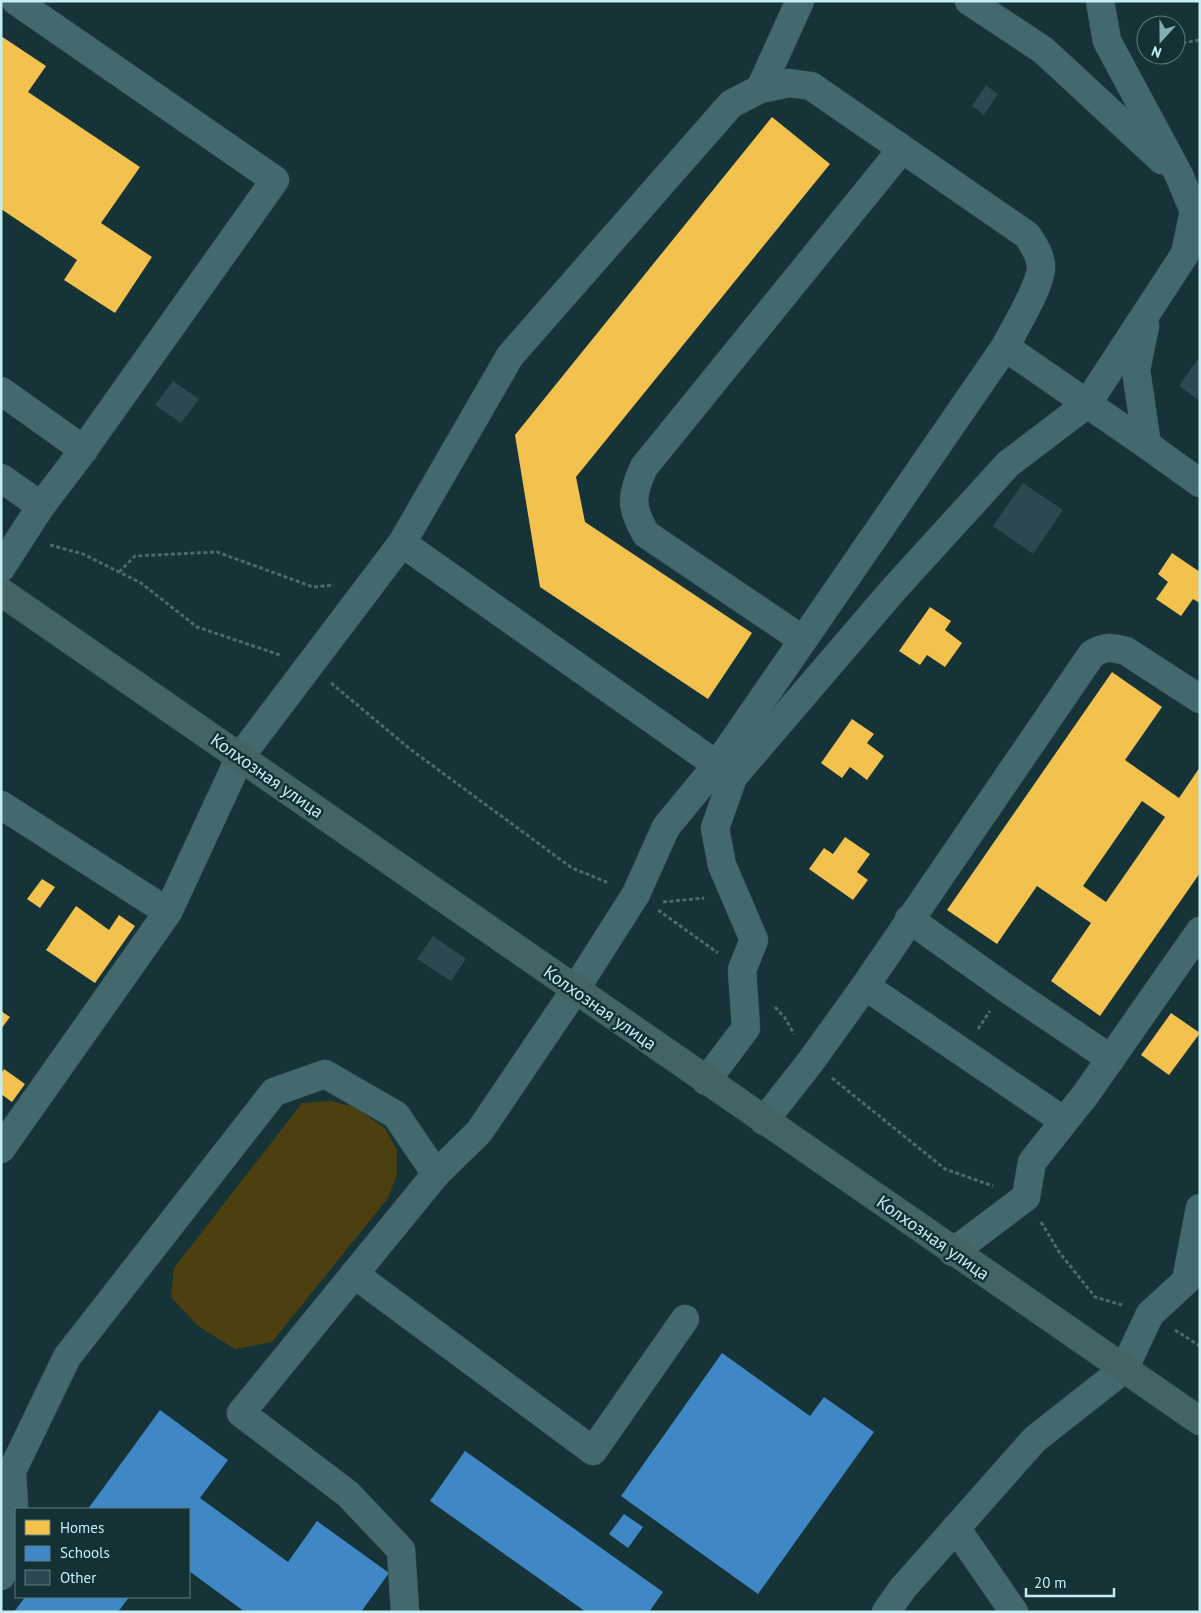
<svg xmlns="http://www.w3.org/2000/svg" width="1201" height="1613" font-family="'PT Sans',sans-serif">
<rect width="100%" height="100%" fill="#163437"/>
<!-- green -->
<polygon fill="#4c3f10" points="331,1101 354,1107 385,1128 397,1150 397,1174 388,1198 272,1342 235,1349 198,1326 171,1297 174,1268 302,1103"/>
<!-- homes -->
<g fill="#f2c14e" fill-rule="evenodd">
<polygon points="1,36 46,66 28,92 140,167 101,223 152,257 115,313 64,280 77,260 1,209"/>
<polygon points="772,117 830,164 576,477 585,522 752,633 708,699 540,587 515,435"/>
<polygon points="1172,553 1200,572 1200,603 1193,599 1181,616 1156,599 1168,582 1158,574"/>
<polygon points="930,607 951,621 945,630 962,643 945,667 927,655 920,665 899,651"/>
<path d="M1112,672L1162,707L1125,760L1179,798L1200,767V873L1100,1016L1051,981L1091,923L1037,886L997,944L947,910ZM1142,801L1165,817L1106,902L1083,886Z"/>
<polygon points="852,719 874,734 867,743 884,756 867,780 850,767 842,778 821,763"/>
<polygon points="845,837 870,854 857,872 868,880 853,900 809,869 824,848 833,854"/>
<polygon points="42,879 55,887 40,908 27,899"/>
<polygon points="76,906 109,930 119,915 135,926 95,983 46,950"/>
<polygon points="1,1011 10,1017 1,1029"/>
<polygon points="1171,1013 1200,1033 1169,1075 1141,1055"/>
<polygon points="4,1069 25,1084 12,1102 1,1094 1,1074"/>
</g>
<!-- schools -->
<g fill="#3f88c5">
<polygon points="722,1353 810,1416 824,1397 874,1432 758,1594 621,1496"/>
<polygon points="160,1410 228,1460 200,1498 288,1562 317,1521 389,1573 361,1612 245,1612 189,1571 189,1509 88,1509"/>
<polygon points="465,1451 663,1592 649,1612 586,1612 430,1501"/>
<polygon points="624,1514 643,1527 628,1548 609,1534"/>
<polygon points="25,1597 129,1597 118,1612 14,1612"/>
</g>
<!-- building -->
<g fill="#2e484f">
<polygon points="986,85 998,94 984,115 972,106"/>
<polygon points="1200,356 1200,401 1179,386"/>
<polygon points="173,381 199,399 181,423 155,405"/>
<polygon points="1023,483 1063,510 1033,554 993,526"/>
<polygon points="433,936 466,959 451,981 417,959"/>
</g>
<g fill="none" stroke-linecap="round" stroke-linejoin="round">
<!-- minor casing -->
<g stroke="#3a5255" stroke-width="29">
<g id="minor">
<polyline points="969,1 1043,50 1162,160"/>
<polyline points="760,89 800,1"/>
<polyline points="1145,326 1136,370 1147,445"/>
<polyline points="1005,347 1147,445 1200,483"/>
<polyline points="1,391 84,450"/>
<polyline points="1,478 41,506"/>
<polyline points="402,543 717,765"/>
<polyline points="1,568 41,506 79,456 275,180 16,1"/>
<path d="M803,640L646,534C630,507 631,495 644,467L902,149"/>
<polyline points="1,805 168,912"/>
<polyline points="909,919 1006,988 1111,1059"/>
<polyline points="865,986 1064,1121"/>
<polyline points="706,1081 746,1028 742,970 754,940 722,865 715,828 733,777 894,589 1008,464 1087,404 1185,254 1194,211 1179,175 1107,41 1100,1"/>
<path d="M764,1121L811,1061L865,986L1092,654C1106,646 1111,647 1126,651L1200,699"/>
<path d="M1,1149L168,912L240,757L402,543L510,356L731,104L760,89L789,83L811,86L1027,235C1033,244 1041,255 1041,267C1041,286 1014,329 1005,347L717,765L666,827L636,894L575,990L479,1132L436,1174L241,1413L348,1494L401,1550L405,1612"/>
<polyline points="953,1252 1026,1197 1032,1162 1086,1094 1200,931"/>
<polyline points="354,1274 593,1451 685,1319"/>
<polyline points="956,1528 1014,1612"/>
<polyline points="1,1576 15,1525 12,1471 67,1357 274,1092 325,1074 396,1115 436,1174"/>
<polyline points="886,1612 903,1588 1035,1439 1124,1369 1150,1314 1186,1281 1200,1208"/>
</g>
</g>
<!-- major casing -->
<g stroke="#3a5255" stroke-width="29">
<polyline id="major" points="1,592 1200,1421"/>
</g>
<!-- path -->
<g stroke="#4c696c" stroke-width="3" stroke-dasharray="4 2.5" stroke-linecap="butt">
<polyline points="1176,44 1200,40"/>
<polyline points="1148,60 1156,55"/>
<polyline points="50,545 83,554 141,583 197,627 280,655"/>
<polyline points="119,572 135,556 217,552 313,587 334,585"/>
<polyline points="331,683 410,749 572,868 609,883"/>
<polyline points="663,902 704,898"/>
<polyline points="658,910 718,953"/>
<polyline points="775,1007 785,1018 794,1034"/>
<polyline points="978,1029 990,1011"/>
<polyline points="832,1078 945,1169 993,1186"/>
<polyline points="1041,1222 1059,1252 1095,1297 1122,1305"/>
<polyline points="1175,1330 1200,1346"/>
</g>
<!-- minor -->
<use href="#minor" stroke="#43686d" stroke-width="28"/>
<!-- major -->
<use href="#major" stroke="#436464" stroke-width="28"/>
</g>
<g text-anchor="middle" stroke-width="5" stroke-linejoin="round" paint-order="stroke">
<!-- street labels -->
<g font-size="18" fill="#c4eef4" stroke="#143236">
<text transform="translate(267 776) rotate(35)" y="6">Колхозная улица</text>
<text transform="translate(600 1008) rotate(35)" y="6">Колхозная улица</text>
<text transform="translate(933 1238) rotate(35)" y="6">Колхозная улица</text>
</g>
</g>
<!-- border -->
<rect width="1201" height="1613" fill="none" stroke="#c4eef4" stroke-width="5"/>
<!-- legend -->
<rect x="15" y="1508" width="175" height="90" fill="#143236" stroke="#5a7d82"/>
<rect x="25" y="1520" width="25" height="15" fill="#f2c14e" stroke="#5a7d82"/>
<text x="60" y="1533" font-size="15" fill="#c4eef4">Homes</text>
<rect x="25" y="1546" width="25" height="15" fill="#3f88c5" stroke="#5a7d82"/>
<text x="60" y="1558" font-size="15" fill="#c4eef4">Schools</text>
<rect x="25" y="1570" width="25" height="15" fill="#2e484f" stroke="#5a7d82"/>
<text x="60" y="1583" font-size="15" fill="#c4eef4">Other</text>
<!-- north arrow -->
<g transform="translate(1161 40) rotate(201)"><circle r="24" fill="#143236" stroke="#5a7d82"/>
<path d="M0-4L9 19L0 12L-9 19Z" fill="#87adb2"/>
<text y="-8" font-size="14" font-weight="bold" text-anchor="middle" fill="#c4eef4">N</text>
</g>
<!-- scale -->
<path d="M1026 1588v8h88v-8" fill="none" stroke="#c4eef4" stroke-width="2.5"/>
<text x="1034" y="1588" font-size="15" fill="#c4eef4" stroke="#143236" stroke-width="4" paint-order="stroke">20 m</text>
</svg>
